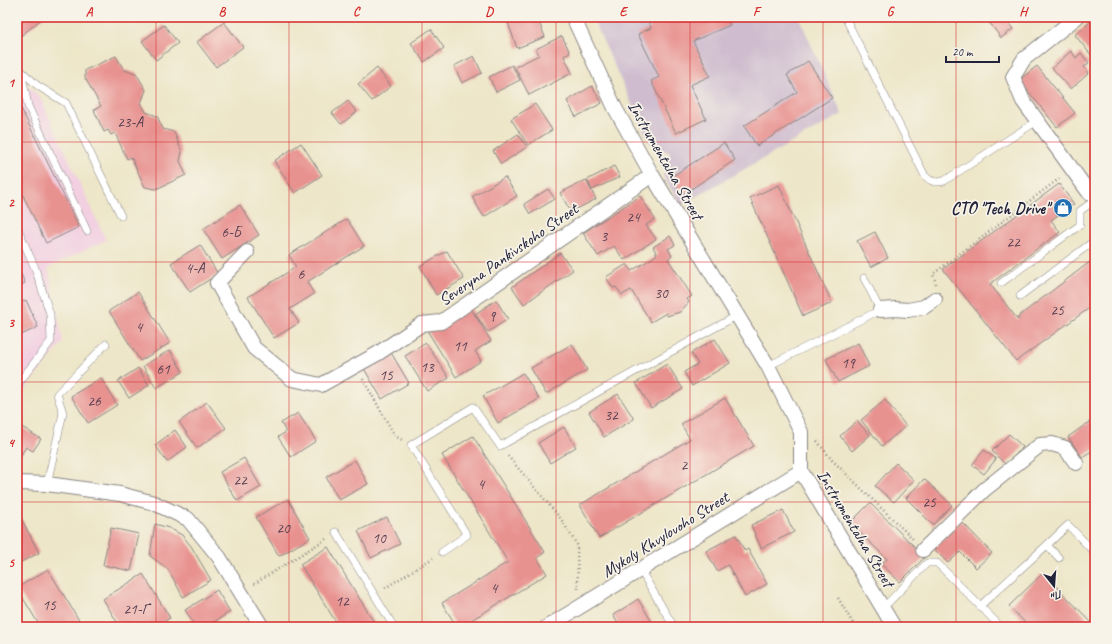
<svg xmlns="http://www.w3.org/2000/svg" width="1112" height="644" font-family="Caveat,sans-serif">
<rect width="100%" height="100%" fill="#f7f3e8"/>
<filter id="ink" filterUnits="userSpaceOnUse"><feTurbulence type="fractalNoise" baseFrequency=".025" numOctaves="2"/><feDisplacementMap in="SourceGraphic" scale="8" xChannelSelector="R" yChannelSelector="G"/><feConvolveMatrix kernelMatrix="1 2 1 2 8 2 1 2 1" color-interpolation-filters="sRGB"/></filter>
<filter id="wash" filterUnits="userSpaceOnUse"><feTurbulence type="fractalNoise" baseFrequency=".012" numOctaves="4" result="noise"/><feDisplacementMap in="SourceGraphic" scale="16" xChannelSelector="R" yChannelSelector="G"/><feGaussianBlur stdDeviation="0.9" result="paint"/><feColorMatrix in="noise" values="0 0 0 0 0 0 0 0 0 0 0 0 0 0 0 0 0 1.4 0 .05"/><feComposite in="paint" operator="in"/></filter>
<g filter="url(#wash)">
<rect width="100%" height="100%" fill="#ede6c8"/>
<!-- built -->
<polygon fill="#f2cfe1" points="17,77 40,97 106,240 48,268 63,342 17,399"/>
<!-- industrial -->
<polygon fill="#cfbdcf" points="592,17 799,17 842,114 681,205 663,176 670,153 650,144"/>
<g id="blocks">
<!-- building -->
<g fill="#e89290">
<polygon points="17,17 44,17 17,39"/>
<polygon points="506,17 537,17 545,37 517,48"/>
<polygon points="656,17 727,17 730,25 693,41 710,76 690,85 706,119 676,133 651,81 659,77 638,34 651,28 648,21"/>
<polygon points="990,17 1004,17 1013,29 1001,38 987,19"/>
<polygon points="1091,21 1095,26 1095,52 1091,55 1075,35"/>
<polygon points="224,22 243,47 216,67 197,42"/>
<polygon points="164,25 178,43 156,60 142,41"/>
<polygon points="431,29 444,48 424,62 411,43"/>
<polygon points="562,36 570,53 564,56 572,73 529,95 515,67 539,55 536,49"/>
<polygon points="1071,51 1076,58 1081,53 1089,63 1084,67 1089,73 1071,89 1052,68"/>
<polygon points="116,56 124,70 136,73 146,90 141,103 146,112 157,116 163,129 174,132 182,152 180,161 186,175 156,189 145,187 131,157 127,159 115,133 111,135 108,130 104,132 94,110 101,106 85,78 85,70"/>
<polygon points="474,56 482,73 462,83 454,66"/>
<polygon points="808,61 832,98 757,146 744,126 797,92 787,75"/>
<polygon points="512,65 520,80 496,92 489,77"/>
<polygon points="1037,66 1075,113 1057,127 1019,80"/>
<polygon points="377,68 391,86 372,101 358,84"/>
<polygon points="592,86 602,103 576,117 567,101"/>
<polygon points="17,100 79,227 46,243 17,183"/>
<polygon points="348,101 357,112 341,124 332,113"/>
<polygon points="535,104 552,130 528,145 511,119"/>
<polygon points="518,134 527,147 501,164 493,151"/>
<polygon points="301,143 322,175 295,193 274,161"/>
<polygon points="724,143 735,160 682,195 671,177"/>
<polygon points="614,166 620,177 592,190 587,180"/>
<polygon points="505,177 517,196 484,217 472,197"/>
<polygon points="586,180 596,199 571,212 560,193"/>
<polygon points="1059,184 1074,204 1051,220 1060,232 990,284 1018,320 1019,316 1095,258 1095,304 1016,361 943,269"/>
<polygon points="779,185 832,303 803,316 750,198"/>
<polygon points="548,189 555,199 530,214 524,204"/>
<polygon points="640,196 655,219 646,225 656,239 624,260 614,246 598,256 583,233"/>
<polygon points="240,205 259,235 222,259 203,229"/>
<polygon points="347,219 364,246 307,282 314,294 290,309 299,323 274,338 248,297 296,267 289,255"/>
<polygon points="875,232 888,258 871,267 857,241"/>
<polygon points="670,236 675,245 668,249 672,256 668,259 692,296 687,299 689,302 680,312 667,316 666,313 651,322 631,290 622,295 616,287 613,288 606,277 627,264 631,271 654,257 657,254 653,247"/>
<polygon points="200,245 218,274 190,292 171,263"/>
<polygon points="447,251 464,279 436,295 420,266"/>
<polygon points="560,253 573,270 524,304 512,287"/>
<polygon points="17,268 18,268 25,283 17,287"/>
<polygon points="138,292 170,343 140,361 109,311"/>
<polygon points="26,300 38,327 17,337 17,305"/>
<polygon points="496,300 508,319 488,332 475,314"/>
<polygon points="470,307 491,341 475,351 481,361 456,377 428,332"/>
<polygon points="715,339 730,363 692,386 684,372 698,364 691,353"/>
<polygon points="426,343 449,378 427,391 405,356"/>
<polygon points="858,343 869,366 838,382 826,359"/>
<polygon points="572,344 587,370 546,394 531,368"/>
<polygon points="170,350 183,372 156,388 143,366"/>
<polygon points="390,351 409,383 382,399 363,367"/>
<polygon points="667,364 683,389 651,408 636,383"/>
<polygon points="138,368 149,385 129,398 118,381"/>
<polygon points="523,373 539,399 498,423 483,396"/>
<polygon points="101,378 117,405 88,423 71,396"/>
<polygon points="618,394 634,419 604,437 589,412"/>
<polygon points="725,398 754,446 599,538 580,505 690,439 681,424"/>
<polygon points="885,400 906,426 882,446 861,420"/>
<polygon points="207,402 226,428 197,448 179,422"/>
<polygon points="298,413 316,441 291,457 278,437 286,432 281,423"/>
<polygon points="1095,418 1095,449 1082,457 1068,437"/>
<polygon points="857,421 870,435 852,451 840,436"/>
<polygon points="17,424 41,439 33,451 26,447 19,458 17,457"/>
<polygon points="564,427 576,447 550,463 538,443"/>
<polygon points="175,430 187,447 167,462 155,445"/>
<polygon points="1009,434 1023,447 1006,465 992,451"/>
<polygon points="473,436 545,552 537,558 547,574 460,627 457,627 442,603 508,562 442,455"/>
<polygon points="984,450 996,459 984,474 972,465"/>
<polygon points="244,458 261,487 237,501 220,472"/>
<polygon points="355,460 368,484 339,500 326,477"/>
<polygon points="896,463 914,480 894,502 875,486"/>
<polygon points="924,479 952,505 933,525 906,498"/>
<polygon points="288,499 310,538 279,556 256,517"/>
<polygon points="870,503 925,557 900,582 881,564 887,559 850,523"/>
<polygon points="17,510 39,553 17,564"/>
<polygon points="783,510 794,532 761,548 751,525"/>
<polygon points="387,517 400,544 371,558 358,531"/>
<polygon points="961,521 992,553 976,568 960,552 948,563 933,548"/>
<polygon points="155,524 169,528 182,535 191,546 211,580 183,597 168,569 150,556"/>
<polygon points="111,528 139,534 131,571 103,565"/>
<polygon points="736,535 745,551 748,549 767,584 745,597 728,565 717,571 706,551"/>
<polygon points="328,547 345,575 377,627 339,627 300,564"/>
<polygon points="48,569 83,627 32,627 38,623 17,588"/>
<polygon points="1043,573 1095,626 1095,627 1029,627 1009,606"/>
<polygon points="143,574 170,618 155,627 120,627 103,599"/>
<polygon points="217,590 230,612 206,627 196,627 185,610"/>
<polygon points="638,599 652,622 643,627 620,627 613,615"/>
</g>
</g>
</g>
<g filter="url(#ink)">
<use href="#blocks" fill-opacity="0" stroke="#888482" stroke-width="1"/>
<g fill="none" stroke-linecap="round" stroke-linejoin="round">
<!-- service casing -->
<g stroke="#888482" stroke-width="8">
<g id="service">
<path d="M845,17L925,176C931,182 936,183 944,181L1037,121"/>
<polyline points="17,67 38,86 66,103 121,216"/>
<polyline points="21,71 28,106 87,231"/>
<polyline points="17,227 35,268 50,314 51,341 17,385"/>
<polyline points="1001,283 1080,225 1080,211 1095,200"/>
<polyline points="1020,296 1094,241 1095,237"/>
<polyline points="768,366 880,310 864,278"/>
<polyline points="47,484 63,413 57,394 106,344"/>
<polyline points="336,532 394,627"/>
<polyline points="1047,545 1068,525 1095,553"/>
<polyline points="442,552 467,535 411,445 473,407 500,446 738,315"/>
<polyline points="641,571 674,627"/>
<polyline points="980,606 1001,627"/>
<polyline points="883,608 927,563 937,563 980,606 1047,545 1059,558"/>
</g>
</g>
<!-- minor casing -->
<g stroke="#888482" stroke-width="16">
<g id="minor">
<polyline points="573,17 615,108 652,175 768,366 801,432 801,471 894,627"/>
<polyline points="1077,17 1024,59 1013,77 1023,101 1090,194 1095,194"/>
<polyline points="247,252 217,283 254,348 292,379 321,385 377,354 422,324 441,322 652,175"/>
<polyline points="880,310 895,309 908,310 924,307 935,299"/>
<polyline points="17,483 47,484 120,494 154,503 188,519 219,557 262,627"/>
<polyline points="923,550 984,490 1040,445 1052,444 1065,448 1076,463"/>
<polyline points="547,627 801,471"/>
</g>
</g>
<!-- path -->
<g stroke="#888482" stroke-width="2.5" stroke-dasharray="1 3" stroke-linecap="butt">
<polyline points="936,284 933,274 1060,178"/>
<polyline points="363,379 395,436 402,440"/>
<polyline points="817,441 832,460 913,539"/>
<polyline points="508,456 561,519 577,545 578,589"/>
<polyline points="254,584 326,539"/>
<polyline points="385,588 433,558"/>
<polyline points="838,598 855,627"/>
</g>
<!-- service -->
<use href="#service" stroke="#fff" stroke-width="7"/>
<!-- minor -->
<use href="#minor" stroke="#fff" stroke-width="14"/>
</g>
</g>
<!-- grid -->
<path fill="none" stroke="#d62828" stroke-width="1" stroke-opacity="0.55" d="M156,17V627M289,17V627M422,17V627M556,17V627M690,17V627M823,17V627M956,17V627M17,142H1095M17,262H1095M17,382H1095M17,502H1095"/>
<!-- icons -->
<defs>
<g id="shop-disc" transform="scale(1)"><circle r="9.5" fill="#1f6fb2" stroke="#f7f3e8"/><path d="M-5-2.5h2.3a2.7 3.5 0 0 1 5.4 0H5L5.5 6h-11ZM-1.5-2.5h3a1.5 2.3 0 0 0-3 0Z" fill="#fff"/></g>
</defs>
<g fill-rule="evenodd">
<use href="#shop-disc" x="1063" y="208"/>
</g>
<g text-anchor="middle" stroke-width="3.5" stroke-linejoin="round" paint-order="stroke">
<!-- number labels -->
<g font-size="15" fill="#543e50">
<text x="130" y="127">23-А</text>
<text x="633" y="222">24</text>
<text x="231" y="237">6-Б</text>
<text x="604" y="241">3</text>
<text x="1013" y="247">22</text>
<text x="195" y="273">4-А</text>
<text x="301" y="279">6</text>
<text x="661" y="298">30</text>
<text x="1057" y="315">25</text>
<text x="492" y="321">9</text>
<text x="139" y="332">4</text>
<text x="460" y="351">11</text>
<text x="848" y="368">19</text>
<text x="427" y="372">13</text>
<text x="163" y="374">61</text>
<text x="386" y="380">15</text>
<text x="94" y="406">26</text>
<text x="611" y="420">32</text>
<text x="684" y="470">2</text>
<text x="240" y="485">22</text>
<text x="481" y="489">4</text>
<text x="929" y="507">25</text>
<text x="283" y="533">20</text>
<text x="379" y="543">10</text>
<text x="494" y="593">4</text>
<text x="342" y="606">12</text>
<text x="49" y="610">15</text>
<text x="136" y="614">21-Г</text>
</g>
<!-- street labels -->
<g font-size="17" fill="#22223b" stroke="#f7f3e8">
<text transform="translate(666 160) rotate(60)" y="6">Instrumentalna Street</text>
<text transform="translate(508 254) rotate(-35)" y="6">Severyna Pankivskoho Street</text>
<text transform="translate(856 528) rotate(59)" y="6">Instrumentalna Street</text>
<text transform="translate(665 534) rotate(-32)" y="6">Mykoly Khvylovoho Street</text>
</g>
<!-- poi labels -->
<g font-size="17" font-weight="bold" fill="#22223b" stroke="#f7f3e8" text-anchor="end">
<text x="1049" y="214">СТО "Tech Drive"</text>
</g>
</g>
<!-- margin -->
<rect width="1112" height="644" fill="none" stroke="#f7f3e8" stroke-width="44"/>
<!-- north arrow -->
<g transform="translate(1054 586) rotate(163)" stroke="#f7f3e8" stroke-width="3" paint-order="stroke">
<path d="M0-3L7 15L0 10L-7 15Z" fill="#22223b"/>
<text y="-6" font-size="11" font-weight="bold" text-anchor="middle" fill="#22223b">Пн</text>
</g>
<!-- scale -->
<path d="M946 56v6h53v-6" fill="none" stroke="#22223b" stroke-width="2"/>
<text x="952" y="56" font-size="12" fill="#22223b" stroke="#f7f3e8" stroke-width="3" paint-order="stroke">20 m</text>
<rect x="22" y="22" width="1068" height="600" fill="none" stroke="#d62828" stroke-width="1.5"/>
<g font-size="13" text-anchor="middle" font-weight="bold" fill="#d62828">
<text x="89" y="16">A</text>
<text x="222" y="16">B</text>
<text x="356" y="16">C</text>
<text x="489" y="16">D</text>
<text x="623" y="16">E</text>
<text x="756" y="16">F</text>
<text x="890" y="16">G</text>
<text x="1023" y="16">H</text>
<text x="11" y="87">1</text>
<text x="11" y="207">2</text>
<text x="11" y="327">3</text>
<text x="11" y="447">4</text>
<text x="11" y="567">5</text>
</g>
</svg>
